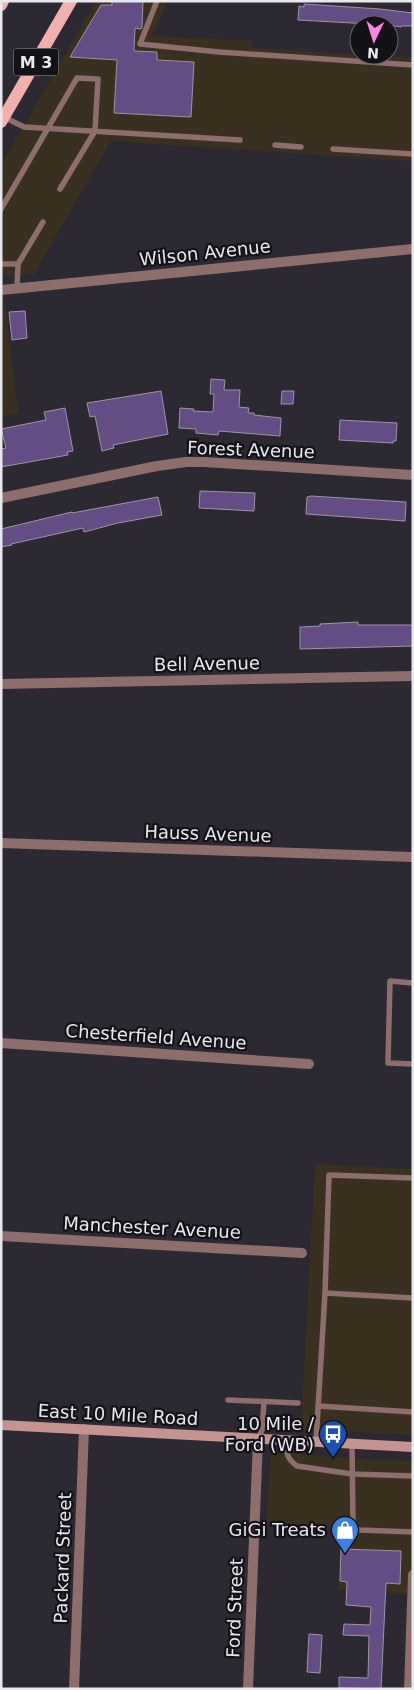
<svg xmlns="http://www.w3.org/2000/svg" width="414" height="1690" font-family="'DejaVu Sans',sans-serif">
<rect width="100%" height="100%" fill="#2c2933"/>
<!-- commercial -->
<g fill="#3a3020">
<polygon points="96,1 168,1 152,36 252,41 252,48 413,58 413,161 111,141 34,274 1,276 1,165"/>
<polygon points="5,301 18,413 1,417 1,302"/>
<polygon points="315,1164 413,1169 413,1435 301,1429"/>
<polygon points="271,1452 413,1462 413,1594 338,1590 341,1527 266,1524"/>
</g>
<!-- building -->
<g fill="#634d84" stroke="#9a96a3">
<polygon points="112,1 143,1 142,27 141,29 135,28 134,51 157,52 157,60 194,62 191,117 114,113 117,60 70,57 101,5 112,5"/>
<polygon points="304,4 380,9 413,13 413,26 401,26 401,27 389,25 298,20 299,6 304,7"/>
<polygon points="25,311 27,338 12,340 9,312"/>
<polygon points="211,379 225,380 224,390 240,390 239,407 249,408 248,413 254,413 254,415 281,418 280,436 219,431 218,435 196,433 196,429 179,428 180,408 194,409 193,411 213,412 214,394 210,394"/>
<polygon points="161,391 168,434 113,445 114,448 102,451 95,416 90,417 87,403"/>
<polygon points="282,391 294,391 293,404 281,404"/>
<polygon points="65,408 73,451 67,452 68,455 1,467 1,449 6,448 1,429 46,420 44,412"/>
<polygon points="340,420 397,423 396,441 393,441 393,443 339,440"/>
<polygon points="200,491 255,493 254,511 199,508"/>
<polygon points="311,496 406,502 405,521 306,514 307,497"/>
<polygon points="158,497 162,515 118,523 84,532 83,528 11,544 12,545 1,547 1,529 72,512 72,513"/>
<polygon points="358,622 358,625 413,625 413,646 300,649 300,627 320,626 320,624"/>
<polygon points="341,1549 401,1551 400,1584 386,1583 381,1689 339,1688 339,1677 368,1678 369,1636 343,1635 344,1624 370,1625 371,1607 346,1605 347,1582 340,1581"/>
<polygon points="309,1634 322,1635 320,1673 307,1672"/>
</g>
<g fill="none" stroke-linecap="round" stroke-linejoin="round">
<!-- lane -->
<g stroke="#8d6e6c" stroke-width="5.5">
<polyline points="157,1 140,44 219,52 413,65"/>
<polyline points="4,117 24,127 240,140"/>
<polyline points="275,145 301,147"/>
<polyline points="333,149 413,154"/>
<polyline points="1,209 77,78 98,79 95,131 60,189"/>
<polyline points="1,264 18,264 43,222"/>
<polyline points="17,288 18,264"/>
<polyline points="413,983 390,981 388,1063 413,1064"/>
<polyline points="325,1293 329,1175 413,1178"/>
<polyline points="228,1400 298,1403"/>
<polyline points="318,1406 413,1412"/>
<polyline points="258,1439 262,1430 264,1402"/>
<path d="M285,1441C287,1453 286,1458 297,1466L352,1474L413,1476"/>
<polyline points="316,1442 325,1293 413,1298"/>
<polyline points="352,1444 353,1522 354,1528 360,1530 413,1532"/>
</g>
<!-- street -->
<g stroke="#8d6e6c" stroke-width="10">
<polyline points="1,290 413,249"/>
<polyline points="1,498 157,466 186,462 204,462 413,475"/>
<polyline points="1,684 413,676"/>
<polyline points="1,843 413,857"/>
<polyline points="1,1043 309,1064"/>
<polyline points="1,1236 302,1253"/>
<polyline points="74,1689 84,1429"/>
<polyline points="248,1689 258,1439"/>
<polyline points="409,1689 413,1575"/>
</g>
<!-- secondary -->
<polyline stroke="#c59390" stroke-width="10" points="1,1425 413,1447"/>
<!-- primary -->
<g stroke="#f1b0ad" stroke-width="12">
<polyline points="1,5 3,1"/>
<polyline points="1,122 71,1"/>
</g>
</g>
<!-- icons -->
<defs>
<g id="bus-pin" transform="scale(1.4375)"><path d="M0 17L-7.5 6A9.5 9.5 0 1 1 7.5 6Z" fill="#1a4fb4" stroke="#131217"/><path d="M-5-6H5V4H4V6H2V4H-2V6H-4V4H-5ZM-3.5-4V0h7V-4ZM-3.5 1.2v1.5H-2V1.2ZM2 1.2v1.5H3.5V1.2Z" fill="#fff"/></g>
<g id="shop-pin" transform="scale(1.4375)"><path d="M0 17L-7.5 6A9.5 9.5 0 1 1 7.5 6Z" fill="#3f7fe0" stroke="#131217"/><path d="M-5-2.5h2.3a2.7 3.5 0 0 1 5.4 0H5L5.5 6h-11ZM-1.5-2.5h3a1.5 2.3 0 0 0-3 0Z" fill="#fff"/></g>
</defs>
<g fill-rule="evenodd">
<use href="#bus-pin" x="333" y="1434"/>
<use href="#shop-pin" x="345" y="1530"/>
</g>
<g text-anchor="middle" stroke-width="4.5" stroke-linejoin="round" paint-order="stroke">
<!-- shield labels -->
<rect fill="#131217" stroke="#aaa8ae" stroke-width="1" x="13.5" y="48.5" width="45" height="27" rx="4"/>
<g font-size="16" font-weight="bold" fill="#eae8ef">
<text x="36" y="68">M 3</text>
</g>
<!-- street labels -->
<g font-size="18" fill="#eae8ef" stroke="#131217">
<text transform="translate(205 253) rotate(-6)" y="6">Wilson Avenue</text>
<text transform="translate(251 450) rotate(2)" y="6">Forest Avenue</text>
<text transform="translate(207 664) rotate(-1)" y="6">Bell Avenue</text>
<text transform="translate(208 834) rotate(2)" y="6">Hauss Avenue</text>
<text transform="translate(156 1037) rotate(4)" y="6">Chesterfield Avenue</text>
<text transform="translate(152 1228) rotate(3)" y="6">Manchester Avenue</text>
<text transform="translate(118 1415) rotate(3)" y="6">East 10 Mile Road</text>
<text transform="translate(63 1558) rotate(-88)" y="6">Packard Street</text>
<text transform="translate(235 1608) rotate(-88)" y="6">Ford Street</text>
</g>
<!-- poi labels -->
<g font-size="18" fill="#eae8ef" stroke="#131217" text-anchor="end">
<text x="314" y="1430">10 Mile /<tspan x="314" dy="21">Ford (WB)</tspan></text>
<text x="326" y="1536">GiGi Treats</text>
</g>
</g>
<!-- border -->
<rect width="414" height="1690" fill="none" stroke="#eae8ef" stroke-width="5"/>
<!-- north arrow -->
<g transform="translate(374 40) rotate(184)"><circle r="24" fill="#131217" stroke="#69686d"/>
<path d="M0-4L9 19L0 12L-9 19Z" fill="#fd86e2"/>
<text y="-8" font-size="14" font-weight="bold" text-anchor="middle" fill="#eae8ef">N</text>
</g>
</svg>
